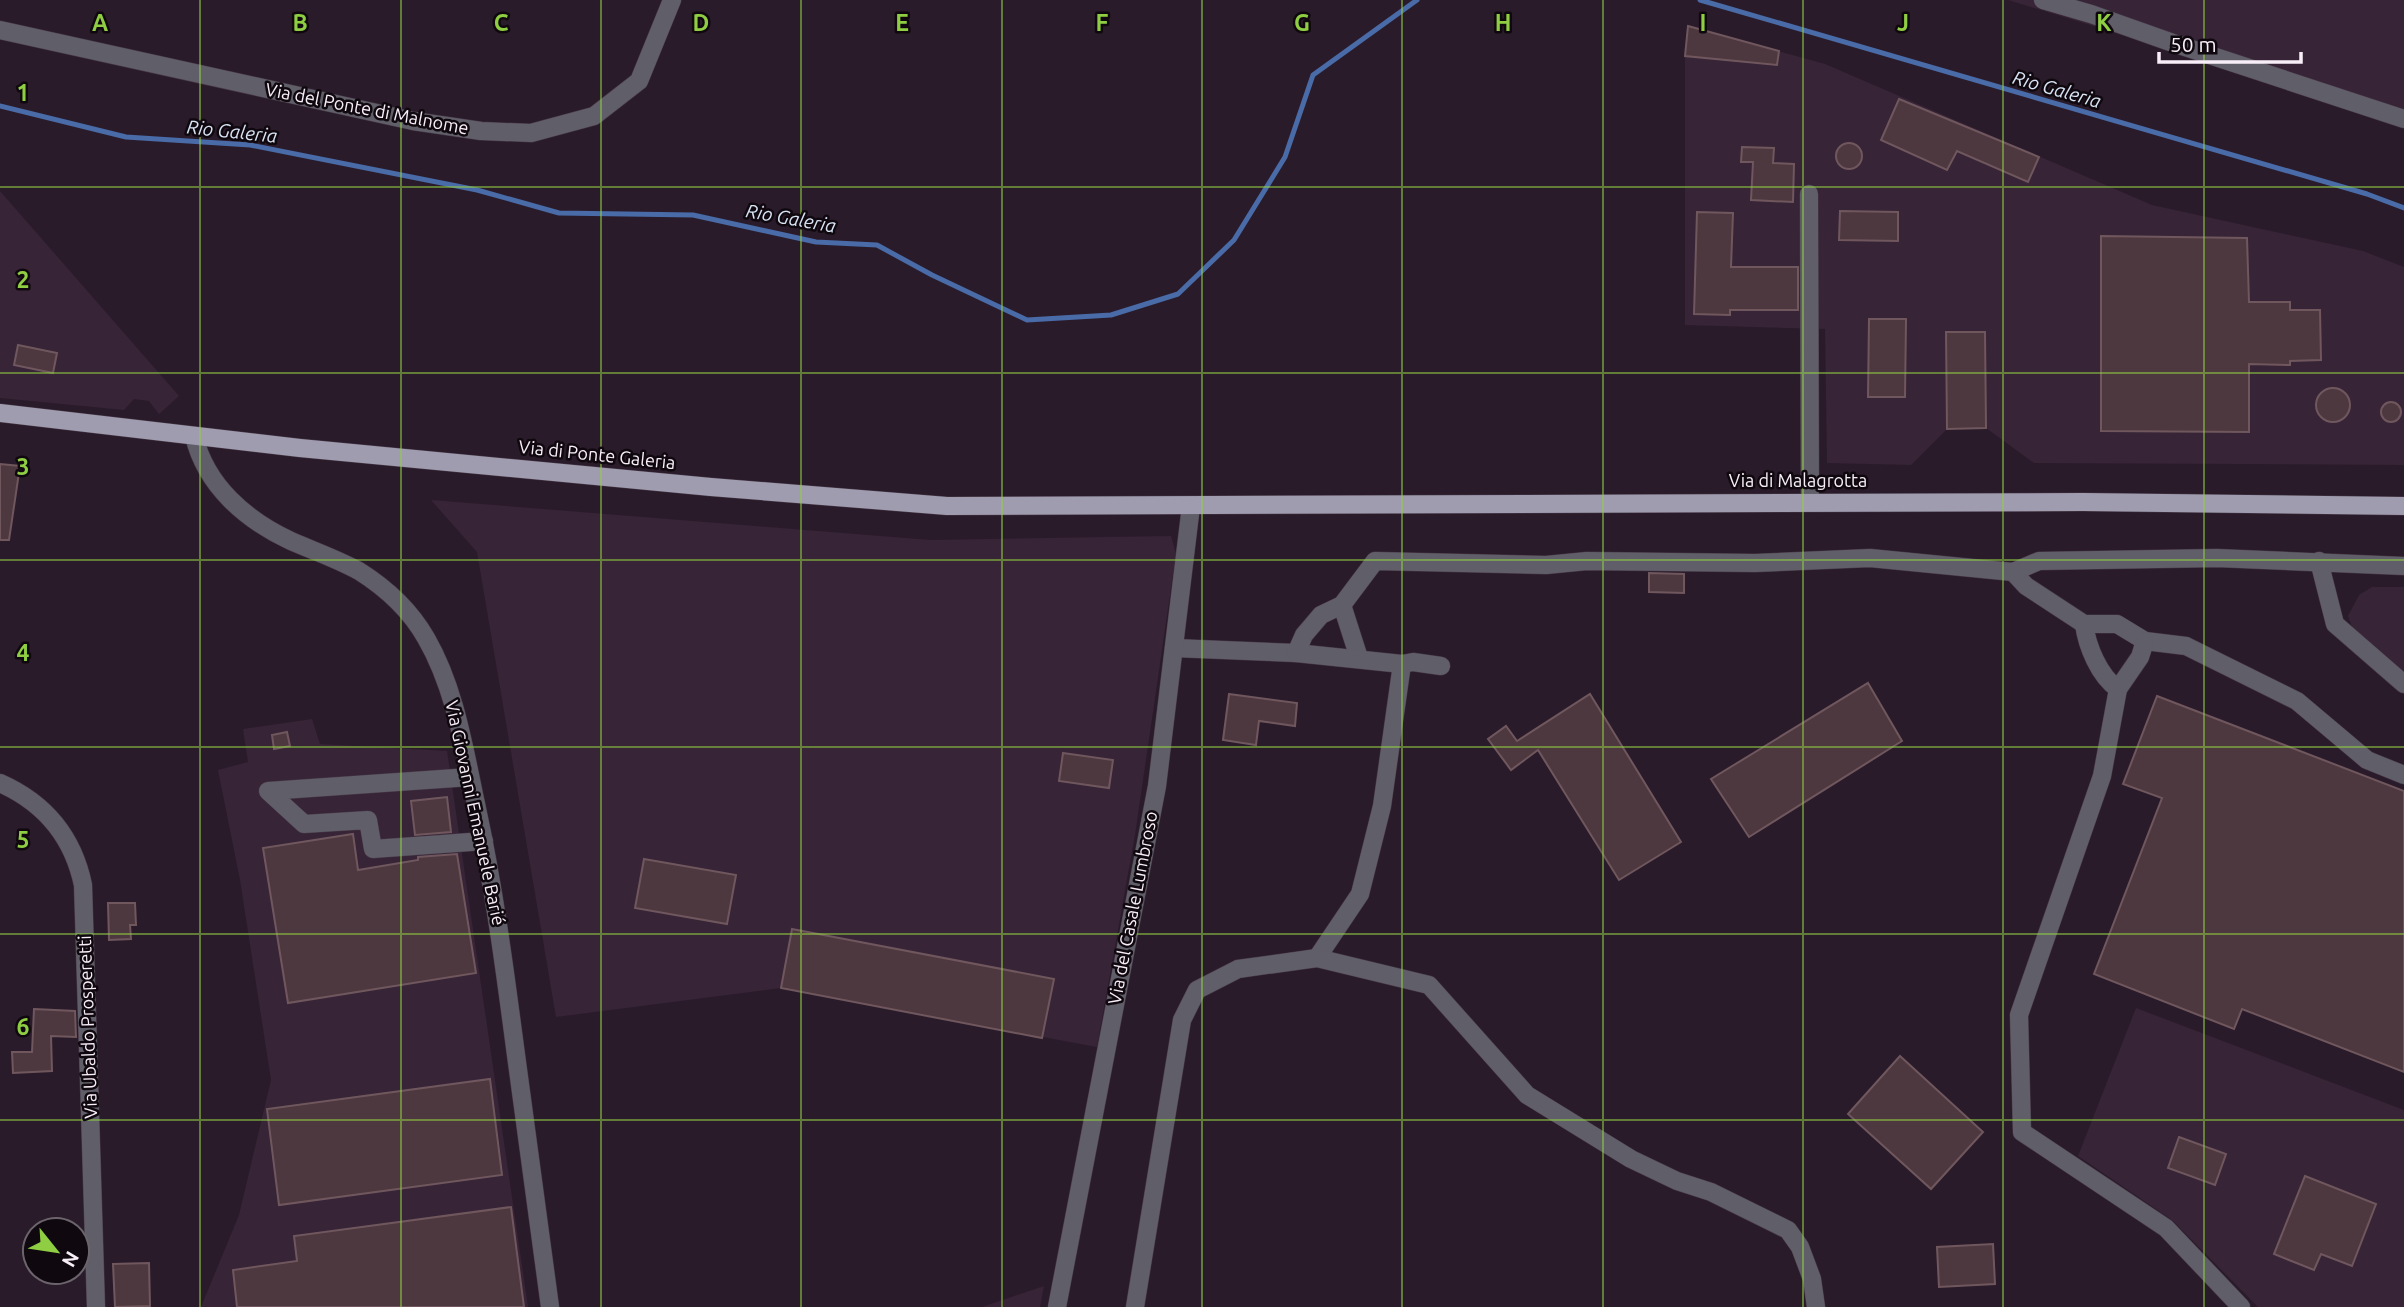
<svg xmlns="http://www.w3.org/2000/svg" width="2404" height="1307" font-family="Ubuntu,sans-serif">
<rect width="100%" height="100%" fill="#2a1b2a"/>
<!-- built -->
<g fill="#372437">
<polygon points="2008,0 2404,0 2404,121"/>
<polygon points="1688,26 1825,64 2152,205 2363,251 2404,267 2404,465 2034,463 1986,428 1947,429 1911,465 1827,463 1825,329 1685,325 1685,56"/>
<polygon points="0,191 179,396 159,414 149,401 134,399 124,410 0,398"/>
<polygon points="431,500 930,540 1171,536 1176,554 1135,835 1097,1047 781,988 556,1017 477,552"/>
<polygon points="2372,587 2404,587 2404,681 2358,643 2348,616 2359,595"/>
<polygon points="312,719 320,744 447,751 528,1307 201,1307 239,1215 271,1080 240,880 218,770 248,762 243,729"/>
<polygon points="2136,1008 2404,1110 2404,1307 2258,1307 2172,1220 2078,1156"/>
<polygon points="1044,1286 1040,1307 982,1307"/>
</g>
<g fill="none" stroke-linecap="round" stroke-linejoin="round">
<!-- stream -->
<g stroke="#496ba7" stroke-width="5">
<polyline points="1700,0 2367,194 2404,208"/>
<polyline points="0,106 126,137 250,145 477,190 559,213 693,215 816,242 877,245 932,275 1027,320 1111,315 1178,294 1234,240 1285,157 1313,75 1417,0"/>
</g>
</g>
<!-- building -->
<g fill="#4e383f" stroke="#6f575d" stroke-width="2">
<polygon points="1688,26 1779,51 1777,65 1685,56"/>
<polygon points="1899,99 2039,157 2028,182 1957,151 1947,170 1881,140"/>
<circle cx="1849" cy="156" r="13"/>
<polygon points="1742,147 1774,148 1773,163 1794,164 1793,202 1751,200 1753,162 1741,162"/>
<polygon points="1840,211 1898,212 1898,241 1839,240"/>
<polygon points="1697,212 1733,213 1731,267 1798,267 1798,310 1730,310 1730,315 1694,314"/>
<polygon points="2101,236 2247,238 2249,302 2290,302 2290,310 2320,310 2321,360 2290,361 2290,365 2249,364 2249,432 2101,431"/>
<polygon points="1869,319 1906,319 1905,397 1868,397"/>
<polygon points="1946,332 1985,332 1986,428 1947,429"/>
<polygon points="18,345 57,353 53,373 14,365"/>
<circle cx="2333" cy="405" r="17"/>
<circle cx="2391" cy="412" r="10"/>
<polygon points="0,464 20,466 9,540 0,540"/>
<polygon points="1649,573 1684,574 1684,593 1649,592"/>
<polygon points="1868,683 1902,741 1749,837 1711,779"/>
<polygon points="1229,694 1297,703 1295,726 1259,721 1256,745 1223,740"/>
<polygon points="1590,694 1681,842 1619,880 1538,750 1511,770 1488,739 1506,726 1517,741"/>
<polygon points="2157,696 2404,791 2404,1072 2242,1009 2234,1029 2094,974 2162,798 2123,784"/>
<polygon points="287,732 290,746 274,749 272,735"/>
<polygon points="1063,753 1113,760 1109,788 1059,781"/>
<polygon points="447,797 451,832 415,835 411,801"/>
<polygon points="353,834 358,870 418,860 418,857 457,854 476,973 288,1003 263,848"/>
<polygon points="644,859 736,875 727,924 635,908"/>
<polygon points="108,903 135,903 136,925 130,925 131,939 109,940"/>
<polygon points="792,929 1054,979 1042,1038 781,988"/>
<polygon points="34,1009 75,1011 76,1037 51,1036 52,1071 13,1073 12,1052 32,1052"/>
<polygon points="1900,1056 1983,1132 1931,1189 1848,1114"/>
<polygon points="490,1079 502,1175 279,1205 267,1109"/>
<polygon points="2179,1137 2226,1154 2215,1185 2168,1168"/>
<polygon points="2305,1176 2376,1204 2352,1266 2321,1254 2314,1270 2274,1254"/>
<polygon points="511,1207 524,1307 237,1307 233,1270 297,1261 294,1236"/>
<polygon points="1993,1244 1995,1284 1939,1287 1937,1247"/>
<polygon points="149,1263 150,1306 115,1307 113,1264"/>
</g>
<g fill="none" stroke-linecap="round" stroke-linejoin="round">
<!-- minor casing -->
<g stroke="#473947" stroke-width="19">
<g id="minor">
<polyline points="2043,0 2091,14 2173,43 2404,119"/>
<polyline points="0,30 413,121 481,131 531,133 594,116 639,81 672,0"/>
<polyline points="1809,194 1810,502"/>
<path d="M194,436C206,486 246,520 291,541C314,551 337,559 359,571C386,588 410,610 426,638C455,688 464,748 476,804C494,887 505,971 516,1055C528,1139 539,1223 550,1307"/>
<polyline points="2319,561 2335,624 2404,684"/>
<polyline points="2013,572 2026,586 2084,624 2117,624 2145,641 2186,646 2297,701 2367,760 2404,775"/>
<polyline points="1342,605 1359,658"/>
<path d="M2084,624C2087,646 2099,676 2118,689"/>
<polyline points="2145,641 2140,657 2118,689 2102,776 2019,1015 2022,1132 2166,1228 2241,1307"/>
<polyline points="1174,648 1296,653 1402,664 1413,662 1441,666"/>
<polyline points="1296,653 1304,635 1321,615 1342,605 1375,561 1546,565 1587,561 1755,563 1870,558 2013,572 2039,561 2217,558 2404,566"/>
<polyline points="470,777 268,791 304,824 368,820 373,849 484,841"/>
<path d="M0,783C45,803 73,837 83,885L96,1307"/>
<polyline points="1317,958 1360,894 1382,806 1402,664"/>
<polyline points="1057,1307 1157,786 1191,506"/>
<polyline points="1135,1307 1182,1020 1197,990 1238,969 1317,958 1429,985 1527,1095 1631,1159 1677,1181 1711,1192 1788,1230 1800,1247 1812,1279 1816,1307"/>
</g>
</g>
<!-- major casing -->
<g stroke="#473947" stroke-width="19">
<polyline id="major" points="0,413 300,448 711,487 947,506 2083,502 2404,506"/>
</g>
<!-- minor -->
<use href="#minor" stroke="#605e68" stroke-width="18"/>
<!-- major -->
<use href="#major" stroke="#9f9caf" stroke-width="18"/>
</g>
<!-- grid -->
<path fill="none" stroke="#8fcd42" stroke-width="2" stroke-opacity="0.55" d="M200,0V1307M401,0V1307M601,0V1307M801,0V1307M1002,0V1307M1202,0V1307M1402,0V1307M1603,0V1307M1803,0V1307M2003,0V1307M2204,0V1307M0,187H2404M0,373H2404M0,560H2404M0,747H2404M0,934H2404M0,1120H2404"/>
<g text-anchor="middle" stroke-width="5" stroke-linejoin="round" paint-order="stroke">
<!-- street labels -->
<g font-size="18" fill="#f8eef8" stroke="#0f080e">
<text transform="translate(367 109) rotate(11)" y="6">Via del Ponte di Malnome</text>
<text transform="translate(597 455) rotate(6)" y="6">Via di Ponte Galeria</text>
<text x="1798" y="487">Via di Malagrotta</text>
<text transform="translate(475 813) rotate(78)" y="6">Via Giovanni Emanuele Barié</text>
<text transform="translate(1133 908) rotate(-79)" y="6">Via del Casale Lumbroso</text>
<text transform="translate(88 1027) rotate(-92)" y="6">Via Ubaldo Prosperetti</text>
</g>
<!-- water labels -->
<g font-size="19" font-style="italic" fill="#d8e3f4" stroke="#0f080e">
<text transform="translate(2057 89) rotate(16)" y="7">Rio Galeria</text>
<text transform="translate(232 131) rotate(6)" y="7">Rio Galeria</text>
<text transform="translate(791 218) rotate(10)" y="7">Rio Galeria</text>
</g>
</g>
<g font-size="23" text-anchor="middle" font-weight="bold" fill="#8fcd42" stroke="#0f080e" stroke-width="5" stroke-linejoin="round" paint-order="stroke">
<text x="100" y="31">A</text>
<text x="300" y="31">B</text>
<text x="501" y="31">C</text>
<text x="701" y="31">D</text>
<text x="902" y="31">E</text>
<text x="1102" y="31">F</text>
<text x="1302" y="31">G</text>
<text x="1503" y="31">H</text>
<text x="1703" y="31">I</text>
<text x="1903" y="31">J</text>
<text x="2104" y="31">K</text>
<text x="23" y="101">1</text>
<text x="23" y="288">2</text>
<text x="23" y="475">3</text>
<text x="23" y="661">4</text>
<text x="23" y="848">5</text>
<text x="23" y="1035">6</text>
</g>
<!-- north arrow -->
<g transform="translate(56 1251) rotate(120)"><circle r="33" fill="#0f080e" stroke="#6c646c" stroke-width="2"/>
<path d="M0-5L12 26L0 18L-12 26Z" fill="#8fcd42"/>
<text y="-10" font-size="19" font-weight="bold" text-anchor="middle" fill="#f8eef8">N</text>
</g>
<!-- scale -->
<path d="M2159 52v10h142v-10" fill="none" stroke="#f8eef8" stroke-width="3.5"/>
<text x="2170" y="52" font-size="21" fill="#f8eef8" stroke="#0f080e" stroke-width="5" paint-order="stroke">50 m</text>
</svg>
